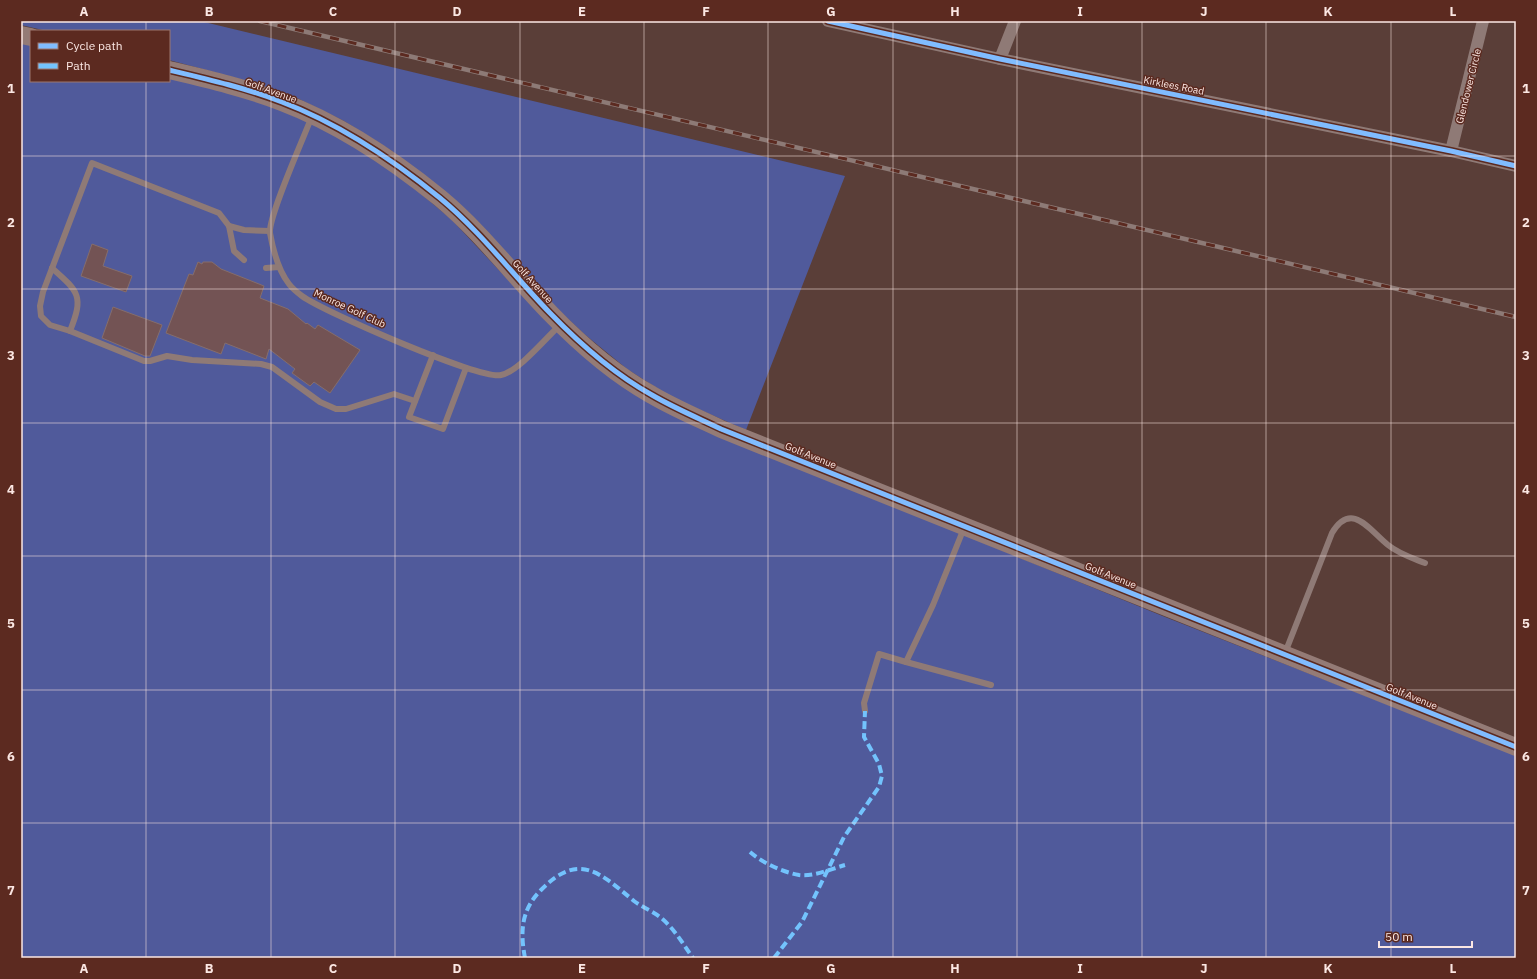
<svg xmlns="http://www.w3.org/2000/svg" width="1537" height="979" font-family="'IBM Plex Sans',sans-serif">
<rect width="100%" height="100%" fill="#5a3e38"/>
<!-- green -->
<g fill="#505a9b">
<polygon points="21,21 200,21 845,176 746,430 671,397 627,369 583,333 392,151 344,121 297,98 247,81 169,60 169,31 47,31 21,25"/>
<polygon points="21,43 31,45 31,81 169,81 169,77 242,96 285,112 330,132 396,173 451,219 541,315 734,441 1165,617 1516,755 1516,958 21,958"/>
</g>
<!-- building -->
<g fill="#735354" stroke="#856d6c">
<polygon points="92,244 108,250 103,266 132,276 126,292 81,276"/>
<polygon points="198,262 202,264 203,262 212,262 221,269 264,286 260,298 288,309 306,324 307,323 315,329 318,325 360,350 330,393 314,382 310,386 292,373 295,369 269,349 266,359 225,343 221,354 166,333 189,274 193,275"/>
<polygon points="113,307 162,325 150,356 145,356 102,338"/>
</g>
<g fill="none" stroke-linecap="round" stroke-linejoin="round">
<!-- lane -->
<g stroke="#8f7a76" stroke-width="6">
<path d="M312,116C304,137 268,217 270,233C273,250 278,270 289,284C292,288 298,293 302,296C324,312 480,380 501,375C518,372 546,338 560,325"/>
<polyline points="229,226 234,251 244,260"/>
<polyline points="270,231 244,230 229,226 219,213 92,163 43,292 40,306 41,316 50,325 70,331 144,361 150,361 167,356 192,360 261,364 272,367 320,402 336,409 346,409 394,394 415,401"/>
<path d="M52,268C79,292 84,296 70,331"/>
<polyline points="266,268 279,267"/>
<polyline points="433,355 409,417 443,429 466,368"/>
<polyline points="964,528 933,605 906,662 991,685"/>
<path d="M1285,653L1332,533C1352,500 1370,531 1388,545C1399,554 1412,558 1425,563"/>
<polyline points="865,711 864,703 879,654 906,662"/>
</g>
<!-- street -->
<g stroke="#8f7a76" stroke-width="12">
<polyline points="828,21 1000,59 1451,151 1516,166"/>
<polyline points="1000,59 1015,21"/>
<polyline points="1451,151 1483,21"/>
</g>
<!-- secondary -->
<g stroke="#947b76" stroke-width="18">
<polyline points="21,35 31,37"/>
<path d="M169,70C207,79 246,88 282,102C340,124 392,159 440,198C481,232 513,275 550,313C579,343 614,374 652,395C674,408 698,418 721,429L1516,747"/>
</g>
<!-- rail casing -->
<g stroke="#8d7a76" stroke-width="4.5">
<polyline id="rail" points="260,21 1516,317"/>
</g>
<!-- rail -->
<use href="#rail" stroke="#5c2a20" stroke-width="3" stroke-dasharray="9" stroke-linecap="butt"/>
<!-- quiet -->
<g stroke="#73c3fd" stroke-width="4" stroke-dasharray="8 4" stroke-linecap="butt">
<path d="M750,852C763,863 782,872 799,875C813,877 831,869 845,865"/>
<path d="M525,958C520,932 521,910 541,890C579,851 600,873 634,901C642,907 652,911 660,917C674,928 683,944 693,958"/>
<polyline points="774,958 802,922 844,837 879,787 882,776 879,764 864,737 865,711"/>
</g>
<!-- cycleway casing -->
<g stroke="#5c2a20" stroke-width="8">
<g id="cycleway">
<polyline points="828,21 1000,59 1451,151 1516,166"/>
<path d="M169,70C207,79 246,88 282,102C340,124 392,159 440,198C481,232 513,275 550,313C579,343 614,374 652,395C674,408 698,418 721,429L1516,747"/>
</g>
</g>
<!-- cycleway -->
<use href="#cycleway" stroke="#80bcff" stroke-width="5"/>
</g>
<!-- grid -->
<path fill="none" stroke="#fbe7e3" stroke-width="1" stroke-opacity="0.55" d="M146,21V31M271,21V958M395,21V958M520,21V958M644,21V958M768,21V958M893,21V958M1017,21V958M1142,21V958M1266,21V958M1391,21V958M146,81V958M21,156H1516M21,289H1516M21,423H1516M21,556H1516M21,690H1516M21,823H1516"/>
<g text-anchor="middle" stroke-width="3" stroke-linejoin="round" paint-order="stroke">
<!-- street labels -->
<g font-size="10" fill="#fbe7e3" stroke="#5c2a20">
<text transform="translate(1174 85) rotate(11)" y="4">Kirklees Road</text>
<text transform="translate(1468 86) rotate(-76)" y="4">Glendower Circle</text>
<text transform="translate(271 90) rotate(20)" y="4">Golf Avenue</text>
<text transform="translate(533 281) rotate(48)" y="4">Golf Avenue</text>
<text transform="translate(350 308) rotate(25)" y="4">Monroe Golf Club</text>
<text transform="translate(811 455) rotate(22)" y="4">Golf Avenue</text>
<text transform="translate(1111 575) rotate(22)" y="4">Golf Avenue</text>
<text transform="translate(1412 696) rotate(22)" y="4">Golf Avenue</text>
</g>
</g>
<!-- border -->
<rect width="1537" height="979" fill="none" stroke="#5c2a20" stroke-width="44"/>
<!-- legend -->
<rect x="30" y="30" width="140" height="52" fill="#5c2a20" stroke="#9c766e"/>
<rect x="38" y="43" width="20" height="6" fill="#80bcff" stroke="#9c766e"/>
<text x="66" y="50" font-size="12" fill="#fbe7e3">Cycle path</text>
<rect x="38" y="63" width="20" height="6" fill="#73c3fd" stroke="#9c766e"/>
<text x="66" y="70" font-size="12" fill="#fbe7e3">Path</text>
<!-- scale -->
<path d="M1379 941v6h93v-6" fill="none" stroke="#fbe7e3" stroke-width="2"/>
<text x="1385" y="941" font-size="12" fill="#fbe7e3" stroke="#5c2a20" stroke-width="3" paint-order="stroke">50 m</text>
<rect x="22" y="22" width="1493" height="935" fill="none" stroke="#fbe7e3" stroke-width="1.5"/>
<g font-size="13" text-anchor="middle" font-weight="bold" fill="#fbe7e3">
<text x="84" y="16">A</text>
<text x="209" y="16">B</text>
<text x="333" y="16">C</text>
<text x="457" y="16">D</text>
<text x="582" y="16">E</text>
<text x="706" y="16">F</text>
<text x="831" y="16">G</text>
<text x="955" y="16">H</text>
<text x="1080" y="16">I</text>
<text x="1204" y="16">J</text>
<text x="1328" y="16">K</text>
<text x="1453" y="16">L</text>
<text x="11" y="93">1</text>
<text x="1526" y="93">1</text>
<text x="11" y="227">2</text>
<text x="1526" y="227">2</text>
<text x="11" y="360">3</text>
<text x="1526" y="360">3</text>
<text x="11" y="494">4</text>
<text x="1526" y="494">4</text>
<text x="11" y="628">5</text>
<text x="1526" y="628">5</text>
<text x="11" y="761">6</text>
<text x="1526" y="761">6</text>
<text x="11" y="895">7</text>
<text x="1526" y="895">7</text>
<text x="84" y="973">A</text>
<text x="209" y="973">B</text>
<text x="333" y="973">C</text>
<text x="457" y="973">D</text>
<text x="582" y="973">E</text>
<text x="706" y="973">F</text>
<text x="831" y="973">G</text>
<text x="955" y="973">H</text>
<text x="1080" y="973">I</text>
<text x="1204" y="973">J</text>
<text x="1328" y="973">K</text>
<text x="1453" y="973">L</text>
</g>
</svg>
